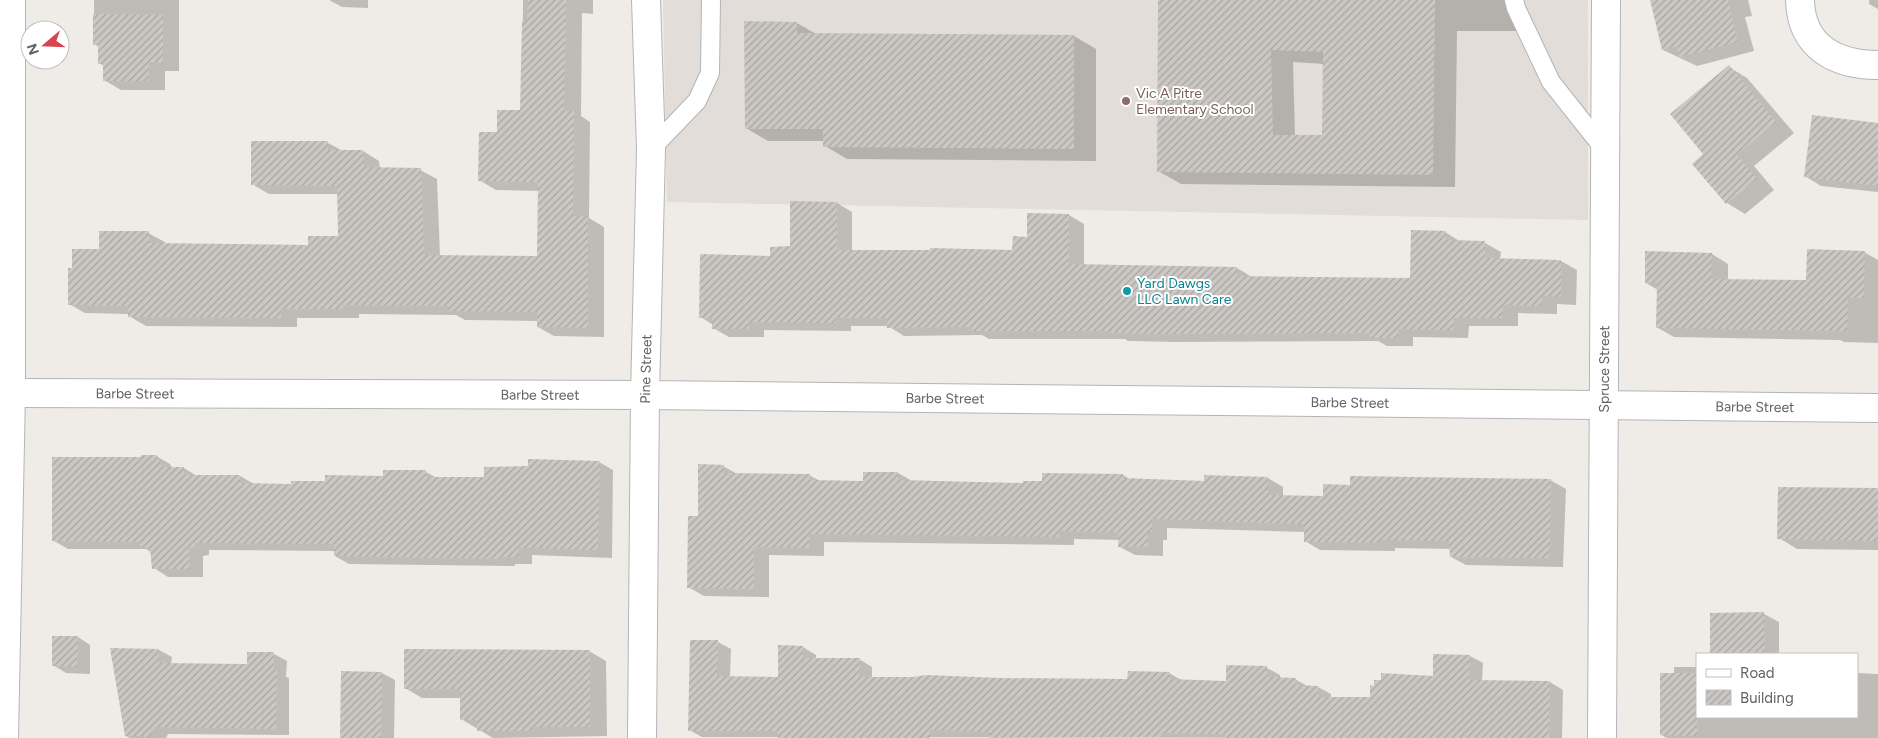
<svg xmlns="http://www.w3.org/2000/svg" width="1878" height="738" font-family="Figtree,sans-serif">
<defs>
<pattern id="building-hatch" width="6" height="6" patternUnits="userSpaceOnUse" patternTransform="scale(1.25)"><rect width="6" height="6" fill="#cbc7c3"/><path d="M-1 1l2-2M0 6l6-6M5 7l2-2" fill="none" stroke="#a8a5a2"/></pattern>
</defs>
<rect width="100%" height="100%" fill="#efece7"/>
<!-- education -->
<polygon fill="#e2ddd8" points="663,0 1588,0 1588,220 667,202"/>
<!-- shadow -->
<g fill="#0003" fill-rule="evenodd">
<polygon points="94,0 179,0 179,71 165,71 165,90 121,90 104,80 104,66 99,63 99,47 94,44"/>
<polygon points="329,0 368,0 368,8 342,7"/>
<polygon points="523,0 593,0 593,14 582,13 581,116 590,122 589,218 604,227 604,337 554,336 538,327 538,321 465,320 456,315 359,314 359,318 297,318 297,327 146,326 129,316 129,314 85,313 69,304 73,269 100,250 148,233 165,242 165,245 309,246 339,237 339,194 269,194 252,184 328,143 343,151 363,151 379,161 380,169 420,170 437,179 440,256 538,257 539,191 496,190 479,180 498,133 522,112"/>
<path d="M1160,0H1516L1522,31H1457L1455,187L1181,184L1158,171ZM1293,62L1324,64V136H1295Z"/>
<polygon points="1670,0 1748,0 1752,16 1745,17 1754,51 1697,66 1663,50"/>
<polygon points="1869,0 1878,0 1878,9 1869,4"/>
<polygon points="797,23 816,34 1074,36 1096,49 1096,161 847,159 825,146 825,141 768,141 746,128"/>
<polygon points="1729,67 1747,78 1794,133 1754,166 1774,190 1745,214 1727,203 1705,154"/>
<polygon points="1878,125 1878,192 1821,186 1805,176"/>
<polygon points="837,203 852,212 852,251 1014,251 1028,238 1069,215 1084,224 1084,266 1237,268 1252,277 1411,279 1445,232 1461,242 1485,243 1501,252 1500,260 1561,261 1577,270 1576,305 1557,304 1557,314 1518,313 1518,326 1469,326 1468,338 1413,337 1413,346 1387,346 1378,341 1175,342 1128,341 1125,339 989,339 982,335 904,336 888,326 851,326 851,331 764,330 764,337 729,337 713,328 713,325 701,317 771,257 791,248"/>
<polygon points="1864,252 1878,260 1878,343 1844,342 1840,340 1674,337 1658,328 1658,290 1646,283 1712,254 1728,264 1728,281 1808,281"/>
<polygon points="156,456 170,464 172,468 184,468 197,476 240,476 254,484 292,485 426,472 437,478 485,478 529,467 599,462 613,470 612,558 532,555 532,564 515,564 515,566 349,564 335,556 335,551 209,550 209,555 203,556 203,577 168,577 154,568 152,553 146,549 68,549 54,541 141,459"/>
<polygon points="723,466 739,475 809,475 820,481 864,482 864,473 898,473 914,482 1024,484 1123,475 1131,480 1205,482 1268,478 1283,487 1283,496 1324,497 1351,486 1550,480 1566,489 1563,567 1466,565 1451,557 1451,549 1395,548 1395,551 1320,550 1305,541 1305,532 1167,528 1167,540 1163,540 1163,556 1135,555 1120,547 1120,540 1074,539 1074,545 824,542 824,556 769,555 769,597 704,596 688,587 699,517"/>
<polygon points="1878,490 1878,550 1797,549 1779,538"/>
<polygon points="1711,614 1764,614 1779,622 1779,654 1711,654"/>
<polygon points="78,637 90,645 90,674 66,673 53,665"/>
<polygon points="718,642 731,649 730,677 779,678 779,646 803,647 816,655 816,659 859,659 872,667 872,678 1129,680 1169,673 1183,681 1227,682 1227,666 1267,668 1280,675 1280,679 1295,679 1309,687 1318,687 1331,694 1331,698 1371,699 1434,677 1470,656 1483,663 1482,682 1550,682 1563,690 1562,738 702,737 689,730"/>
<polygon points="159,650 172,657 171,664 248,666 274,654 287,661 286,677 289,678 289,735 168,734 166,738 130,738 126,736"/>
<polygon points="589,651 606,661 607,736 493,738 461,719 461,698 422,698 405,688"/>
<polygon points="1674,667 1697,667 1697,717 1857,717 1857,673 1878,674 1878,738 1667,738 1661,735 1674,674"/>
<polygon points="342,672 382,673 395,680 394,738 341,738"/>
</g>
<!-- building -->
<g fill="url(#building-hatch)" fill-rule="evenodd">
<polygon points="528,0 566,0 564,111 574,111 573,216 588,216 588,328 537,327 537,312 448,311 448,306 343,305 343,309 281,309 281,318 128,317 128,306 68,305 68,268 72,268 72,249 99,249 99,231 149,231 149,243 308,245 308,236 338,236 337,186 251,185 251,141 328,141 328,150 363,150 364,167 421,168 424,255 537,256 538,182 478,181 479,132 497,132 497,110 520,110 522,21 527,21"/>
<path d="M1158,0H1435L1433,175L1157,172ZM1271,50L1323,52L1322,135H1273Z"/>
<polygon points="1650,0 1728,0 1738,42 1679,57 1677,46 1662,50"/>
<polygon points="93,14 163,15 163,63 149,62 148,81 103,81 103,64 98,64 98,45 93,45"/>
<polygon points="744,21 797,22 797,33 1074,35 1074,149 823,147 823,129 745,129"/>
<polygon points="1729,65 1776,122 1737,155 1757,179 1726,204 1692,164 1703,154 1670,114"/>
<polygon points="1812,115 1878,123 1878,186 1804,177"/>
<polygon points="790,201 837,202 837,250 930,250 930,248 1012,250 1013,236 1027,237 1027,213 1069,214 1069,264 1237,267 1237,276 1410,278 1411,230 1446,231 1446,240 1485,241 1485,258 1561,260 1561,297 1542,296 1542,306 1503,305 1502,318 1454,318 1453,330 1398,329 1398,338 1370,338 1370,333 1159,334 1111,333 1111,331 972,331 972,327 887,328 887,318 836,318 836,323 749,322 749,329 712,329 712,318 699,318 700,254 770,256 770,247 790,246"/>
<polygon points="1807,249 1865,251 1864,298 1848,298 1847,331 1656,328 1657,283 1645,283 1645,251 1712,253 1711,279 1806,280"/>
<polygon points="142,455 157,455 162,467 184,467 184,475 240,475 240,483 291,484 291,481 325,481 325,475 383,476 383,470 426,470 426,477 484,477 484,467 528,466 528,459 600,461 598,550 519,548 519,557 502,557 502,559 334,556 334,544 195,543 195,547 189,548 190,569 152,569 150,548 140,547 140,542 52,541 52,457 140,457"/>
<polygon points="698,464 724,465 724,473 810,474 810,480 863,481 863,472 898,472 898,480 1023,483 1023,481 1042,481 1042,473 1123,474 1123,478 1204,481 1204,475 1268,477 1268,493 1271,493 1271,495 1323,496 1323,484 1350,485 1350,476 1551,479 1550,541 1548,558 1450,557 1449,541 1380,540 1380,543 1304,542 1304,524 1152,519 1152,532 1148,532 1148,547 1118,547 1119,532 1059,531 1059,537 809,534 809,548 754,547 754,589 687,588 688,516 698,516"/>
<polygon points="1778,487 1878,488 1878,541 1777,539"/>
<polygon points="1764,612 1765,654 1710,654 1710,613"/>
<polygon points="52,636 78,636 77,667 52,666"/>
<polygon points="690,640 718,640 717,676 778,677 778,645 803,646 803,658 860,658 859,677 913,677 926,675 1001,678 1127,679 1128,671 1170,672 1170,679 1226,681 1226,665 1267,666 1267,677 1296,678 1295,685 1318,686 1319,697 1370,697 1370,685 1374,686 1374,680 1381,680 1381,673 1433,676 1433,654 1470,655 1469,680 1550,681 1549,738 1225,738 1225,734 1161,733 1161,737 990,738 990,732 930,730 930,738 778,738 778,731 688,731"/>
<polygon points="110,648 159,649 159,663 247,664 247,652 274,652 274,669 277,670 276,729 155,727 150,737 125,736"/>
<polygon points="404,649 590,650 590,727 532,727 532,731 477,731 477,720 460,720 460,689 404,689"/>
<polygon points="341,671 382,672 381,738 340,738"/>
<polygon points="1660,673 1697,673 1697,736 1660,735"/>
</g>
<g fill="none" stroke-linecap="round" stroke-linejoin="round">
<!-- lane casing -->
<g stroke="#b2b5b8" stroke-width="20">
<g id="lane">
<polyline points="1514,0 1516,8 1551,82 1605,150"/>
<polyline points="651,149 697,101 710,73 711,0"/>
</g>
</g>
<!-- street casing -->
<g stroke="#b2b5b8" stroke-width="30">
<g id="street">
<path d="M1800,0C1801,47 1836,65 1878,65"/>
<path id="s1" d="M11,393L645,395L1878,408"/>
<polyline points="4,738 11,393 11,0"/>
<path id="s2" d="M642,738L645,395L651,149L646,0"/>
<path id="s3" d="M1602,738L1606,0"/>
</g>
</g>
<!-- lane -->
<use href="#lane" stroke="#fff" stroke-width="18"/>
<!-- street -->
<use href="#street" stroke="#fff" stroke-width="28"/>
</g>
<!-- markers -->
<circle fill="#8d6e63" stroke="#fff" stroke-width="2" cx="1126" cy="101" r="5"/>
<circle fill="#0f9aa8" stroke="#fff" stroke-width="2" cx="1127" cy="291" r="5"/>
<g text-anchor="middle" stroke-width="4" stroke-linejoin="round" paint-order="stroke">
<!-- education labels -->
<g font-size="14" fill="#785e54" stroke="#fff" text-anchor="start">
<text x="1136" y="98">Vic A Pitre<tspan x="1136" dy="16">Elementary School</tspan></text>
</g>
<!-- culture labels -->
<g font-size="14" fill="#0d838f" stroke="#fff" text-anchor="start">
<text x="1137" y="288">Yard Dawgs<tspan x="1137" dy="16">LLC Lawn Care</tspan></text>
</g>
<!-- street labels -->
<g font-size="14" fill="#5e6366" stroke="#fff">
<text dy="5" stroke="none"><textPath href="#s2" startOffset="369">Pine Street</textPath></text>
<text dy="5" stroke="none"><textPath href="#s3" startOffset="369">Spruce Street</textPath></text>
<text dy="5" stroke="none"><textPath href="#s1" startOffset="124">Barbe Street</textPath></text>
<text dy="5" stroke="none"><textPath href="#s1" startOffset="529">Barbe Street</textPath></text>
<text dy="5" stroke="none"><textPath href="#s1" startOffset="934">Barbe Street</textPath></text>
<text dy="5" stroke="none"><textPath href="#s1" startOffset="1339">Barbe Street</textPath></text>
<text dy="5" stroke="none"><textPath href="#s1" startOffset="1744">Barbe Street</textPath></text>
</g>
</g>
<!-- legend -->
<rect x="1696" y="653" width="162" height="65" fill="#ffffff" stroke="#bfc1c2"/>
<rect x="1706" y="669" width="25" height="8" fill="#ffffff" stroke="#bfc1c2"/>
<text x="1740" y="678" font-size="15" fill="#5e6366">Road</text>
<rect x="1706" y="690" width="25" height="15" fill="url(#building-hatch)" stroke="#bfc1c2"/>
<text x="1740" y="703" font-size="15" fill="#5e6366">Building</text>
<!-- north arrow -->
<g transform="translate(45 45) rotate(251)"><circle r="24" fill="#ffffff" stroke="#bfc1c2"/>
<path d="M0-4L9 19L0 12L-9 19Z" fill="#da424f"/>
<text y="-8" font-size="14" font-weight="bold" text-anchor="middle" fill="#5e6366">N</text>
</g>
</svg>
